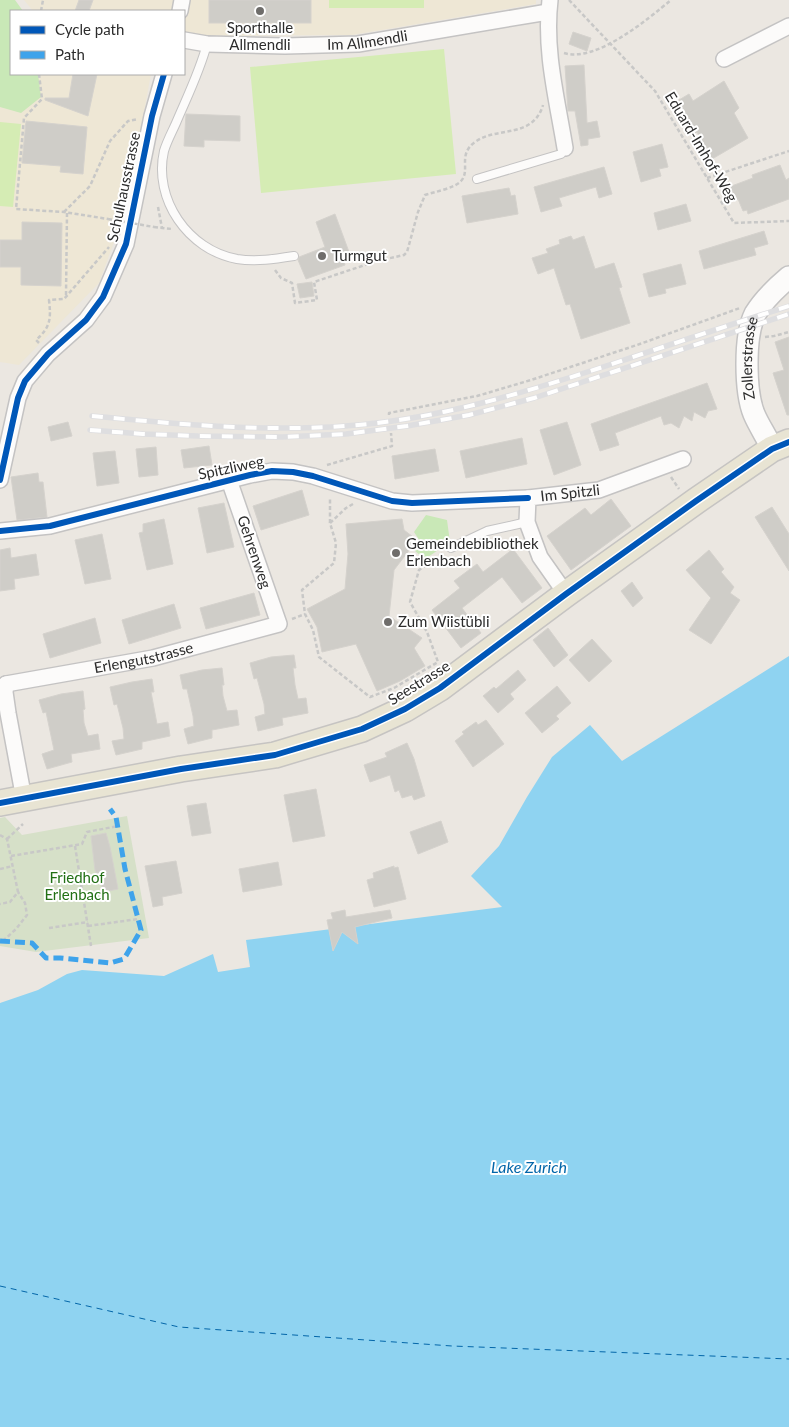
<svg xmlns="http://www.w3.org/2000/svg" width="789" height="1427" font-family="Lato,sans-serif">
<rect width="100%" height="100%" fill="#ebe7e1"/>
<!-- education -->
<g fill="#eee7d5">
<polygon points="24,0 536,0 536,4 352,35 184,36 184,11 33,11"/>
<polygon points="32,74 151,74 125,212 99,283 19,365 0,362 0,102"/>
</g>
<!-- green -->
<g fill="#c9e8b7">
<polygon points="0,0 15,0 23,11 11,11 11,74 38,74 41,97 21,113 0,107"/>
<polygon points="426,515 447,520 450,542 425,559 415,551 420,541 414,532"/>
</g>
<!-- cemetery -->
<polygon fill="#d6e0c8" points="127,816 149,938 36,952 0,946 0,818 5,817 22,835"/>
<!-- pitch -->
<g fill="#d5ecb4">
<rect x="329" y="0" width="95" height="8"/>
<polygon points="444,49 456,174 261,193 250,67"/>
<polygon points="0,122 21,124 13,207 0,206"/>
</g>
<!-- water -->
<polygon fill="#8fd3f1" points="789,656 789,1427 0,1427 0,1003 38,990 67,974 82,970 164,976 213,954 218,972 250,967 246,940 502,907 471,876 499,846 527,797 552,757 590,725 622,761"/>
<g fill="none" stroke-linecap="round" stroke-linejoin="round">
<!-- ferry -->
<polyline stroke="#0366a9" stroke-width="1" stroke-dasharray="6 5" stroke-linecap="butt" points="0,1286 179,1327 452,1346 789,1359"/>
</g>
<!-- building -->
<g fill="#cfcdc8" stroke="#d5d2cd">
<polygon points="79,0 93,0 89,11 75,11"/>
<rect x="209" y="0" width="102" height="23"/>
<polygon points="573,32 591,38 587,51 569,44"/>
<polygon points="584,65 587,123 597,121 600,137 588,139 588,145 581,146 575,111 568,111 565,66"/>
<polygon points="73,74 97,74 88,116 45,100 45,98 69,98"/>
<polygon points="724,81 739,108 734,113 748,138 712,159 697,132 694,134 674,103 689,94 693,101"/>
<polygon points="186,114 240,116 240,141 204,140 204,147 184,146"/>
<polygon points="26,121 87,127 83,174 60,172 61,166 22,163"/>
<polygon points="662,144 668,167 659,169 661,176 641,182 633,152"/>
<polygon points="780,165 786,180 789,178 789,199 748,214 747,210 743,211 738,199 734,201 729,187 753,178 752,175"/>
<polygon points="604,167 612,194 599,198 596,187 559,198 562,206 541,212 534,187"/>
<polygon points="509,188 511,196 515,195 518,214 467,223 462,196"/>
<polygon points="686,204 691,221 658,230 654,213"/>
<polygon points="335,214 349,252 342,255 345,265 306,279 298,260 299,257 325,247 316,222"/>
<polygon points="22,222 62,223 61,286 21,285 21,267 0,267 0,240 22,240"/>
<polygon points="764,231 768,244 754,248 756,255 704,269 699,251"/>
<polygon points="571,236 573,240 584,236 595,269 614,263 622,287 619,288 630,323 581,339 570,304 566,305 554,268 538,274 532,258 548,253 546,249 560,244 559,240"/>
<polygon points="681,264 686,284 665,289 666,293 649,297 643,274"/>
<polygon points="312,282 314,296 300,298 297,284"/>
<polygon points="789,337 789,415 787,415 773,373 784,370 775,342"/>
<polygon points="707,383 717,409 708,411 705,418 694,412 692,421 684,416 679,428 671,423 664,425 661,416 615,433 619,445 600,451 591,424"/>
<polygon points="68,422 72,436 51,441 48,427"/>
<polygon points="567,422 581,465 554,475 540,430"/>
<polygon points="522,438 527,464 466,478 460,451"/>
<polygon points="209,446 212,465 184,468 181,450"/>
<polygon points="156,447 158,475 139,477 136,449"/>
<polygon points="435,449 439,471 395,479 392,456"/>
<polygon points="115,451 119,483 97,486 93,453"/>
<polygon points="38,473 39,482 43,482 47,517 17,520 11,477"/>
<polygon points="302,490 309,515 261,530 253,506"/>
<polygon points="611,499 631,526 571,570 547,536 585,508 591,515"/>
<polygon points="224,503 234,547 207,553 198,508"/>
<polygon points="772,507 789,534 789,571 755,517"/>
<polygon points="164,519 173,564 147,570 139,533 143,532 143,524"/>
<polygon points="402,519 404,530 417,540 394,570 389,616 422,638 414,648 425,666 400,681 377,691 356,644 322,652 317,627 307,609 345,589 348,554 346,524"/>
<polygon points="102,534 111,579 85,584 75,540"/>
<polygon points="10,548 11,558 36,554 39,575 14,579 15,589 0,591 0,550"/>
<polygon points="513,549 542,588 522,603 502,577 462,608 481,633 461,648 432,610 460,588 454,581 477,564 483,572"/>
<polygon points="709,550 724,569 721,572 734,587 730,593 740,600 711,644 689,630 711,598 686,570"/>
<polygon points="632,582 643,598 633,607 621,591"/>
<polygon points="254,593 260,615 206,629 200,608"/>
<polygon points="174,604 181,628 129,644 122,620"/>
<polygon points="95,618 101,643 50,658 43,634"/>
<polygon points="548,628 568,655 554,667 533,640"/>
<polygon points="592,639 612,661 589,682 569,660"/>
<polygon points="294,655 296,668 293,668 295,685 298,699 306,698 308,713 282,718 283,725 258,731 255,717 265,714 264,704 257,678 254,679 250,663 271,657"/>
<polygon points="222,668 224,685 222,685 223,696 227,711 237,710 239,725 212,730 212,738 188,744 184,729 194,726 193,716 187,689 183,689 180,675 202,670"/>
<polygon points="518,670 526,680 510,694 514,699 498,713 483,696 494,687 496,689"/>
<polygon points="152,679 154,692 151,692 157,724 168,722 170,736 142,742 142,749 116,755 112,741 124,739 123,728 117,704 114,705 110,687 132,682"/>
<polygon points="557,686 571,703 556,716 559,719 542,733 525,713"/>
<polygon points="83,691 85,709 83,710 84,723 88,736 98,734 100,749 71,754 72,762 47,769 42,754 54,750 46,712 43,713 39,700 61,694"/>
<polygon points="486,720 504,744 473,767 455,741 464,734 462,732 476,722 478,725"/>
<polygon points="407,743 414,759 425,796 414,800 412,795 402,798 399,790 395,792 390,775 370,782 364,765 387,757 385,753"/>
<polygon points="316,789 325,836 293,842 284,795"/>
<polygon points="206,803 211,833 192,836 187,806"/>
<polygon points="441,821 448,842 418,854 410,832"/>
<polygon points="106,833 110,847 118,889 104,892 95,870 91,836"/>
<polygon points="176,861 182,893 162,897 163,905 153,907 145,866"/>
<polygon points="278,862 282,885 243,892 239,869"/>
<polygon points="394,866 394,868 398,867 406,899 374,907 367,880 374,878 373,873"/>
<polygon points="345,910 346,917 390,910 392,918 355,927 358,944 342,932 333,951 327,920 333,919 331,913"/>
</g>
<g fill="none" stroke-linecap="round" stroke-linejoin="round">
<!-- lane casing -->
<g stroke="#c4c3c3" stroke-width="10">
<g id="lane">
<path d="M207,44C200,71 187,97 176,123C172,132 167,141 164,151C153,199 188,250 237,259C256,262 275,259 294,256"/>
<polyline points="477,179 561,154 565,148"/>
<polyline points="451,548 487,531 527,522"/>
</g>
</g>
<!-- street casing -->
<g stroke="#c4c3c3" stroke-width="18">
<g id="street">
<path d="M550,0C544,50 557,99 565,148"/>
<polyline points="180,11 182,0"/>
<path id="s1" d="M184,40L207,44L285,46L358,44L548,12"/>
<polyline points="724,59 789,26"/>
<polyline points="0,480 18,398 25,381 48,354 86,320 103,297 126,244 152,116 164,74"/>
<polyline points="0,531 50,526 250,475 272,471 293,472 313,476 392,501 412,503 528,498"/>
<path id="s2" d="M566,594L540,557L527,522L528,498L599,490L683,459"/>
<path id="s3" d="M6,684L153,658L279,624L229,480"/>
<polyline points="6,684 5,692 8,713 24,799"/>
</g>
</g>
<!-- secondary casing -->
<g stroke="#c4c3c3" stroke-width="24">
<g id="secondary">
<path id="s4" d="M772,449C767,437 759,426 754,414C745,392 744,336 755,314C764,299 776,288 789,277"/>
</g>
</g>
<!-- primary casing -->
<g stroke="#c6c4c2" stroke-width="28">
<polyline id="primary" points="0,803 181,769 275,755 362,729 405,709 440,688 566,594 696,501 772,449 789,442"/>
</g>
<!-- path -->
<g stroke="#c8c8c7" stroke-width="2.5" stroke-dasharray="4 2.5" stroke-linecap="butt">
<polyline points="569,0 655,91 734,223 789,221"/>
<polyline points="41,11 43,0"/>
<path d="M564,53C596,63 648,19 671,0"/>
<polyline points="39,74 42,99 24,118 16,209 64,212 108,219"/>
<polyline points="707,178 789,151"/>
<polyline points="158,207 162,228"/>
<polyline points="64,212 90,186 110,141 128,121 138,119"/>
<polyline points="154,227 172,229"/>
<path d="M275,270L281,278L292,283L295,303L317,300L314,282L377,261L404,255L407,252L418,212L425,195C434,192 455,188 461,181C471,170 457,155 475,142C497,126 533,139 543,105"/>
<polyline points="66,295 67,213"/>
<polyline points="765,337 774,336 789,332"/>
<path d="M39,343L36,340C51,327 51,318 49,300L64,299L109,247"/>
<polyline points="389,415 389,413 477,396 531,380 637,345 740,308"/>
<polyline points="327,465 392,446 391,433"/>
<polyline points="671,477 679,489"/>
<polyline points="353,504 346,508 330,523 336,543 334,563 302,590 305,614 313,630 319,657 370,697 394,688 438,662 427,632 410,602 419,570 443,553"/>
<polyline points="330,523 330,497"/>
<polyline points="292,619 305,614"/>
<polyline points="0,835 7,839 18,892 10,902 0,904"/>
<polyline points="7,839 23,824"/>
<polyline points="75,846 91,946"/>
<polyline points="11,856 82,844 87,832 118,826"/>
<polyline points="0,869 13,866"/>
<polyline points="88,926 138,919"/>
<polyline points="49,928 88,922"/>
<polyline points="3,941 16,929 27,915 25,903 18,892"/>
</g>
<!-- lane -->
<use href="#lane" stroke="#fcfbfa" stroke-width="8"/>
<!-- street -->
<use href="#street" stroke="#fcfbfa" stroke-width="15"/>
<!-- secondary -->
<use href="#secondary" stroke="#fcfbfa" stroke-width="21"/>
<!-- primary -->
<use href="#primary" stroke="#e8e4d3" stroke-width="25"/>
<!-- rail casing -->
<g stroke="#dedee0" stroke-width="5.5">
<g id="rail">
<path d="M92,416C174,424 262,432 345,426C436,420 523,393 609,365C669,345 729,325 789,306"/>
<polyline points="90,430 143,434 198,436 282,437 346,434 407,426 469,415 534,398 789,314"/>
</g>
</g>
<!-- rail -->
<use href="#rail" stroke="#fff" stroke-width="4" stroke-dasharray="11" stroke-linecap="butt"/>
<!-- path-bridge -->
<polyline stroke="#c8c8c7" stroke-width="2.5" stroke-dasharray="4 2.5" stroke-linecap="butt" points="108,219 154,227"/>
<!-- quiet -->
<polyline stroke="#3ea3eb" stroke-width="5" stroke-dasharray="10 5" stroke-linecap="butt" points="0,941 32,943 46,958 60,958 110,963 124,959 141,930 125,869 116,817 110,809"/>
<!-- cycleway casing -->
<g stroke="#fff" stroke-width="9">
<g id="cycleway">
<polyline points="0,480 18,398 25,381 48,354 86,320 103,297 126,244 152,116 164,74"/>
<polyline points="0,531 50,526 250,475 272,471 293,472 313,476 392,501 412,503 528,498"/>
<polyline points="0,803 181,769 275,755 362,729 405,709 440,688 566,594 696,501 772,449 789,442"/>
</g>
</g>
<!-- cycleway -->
<use href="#cycleway" stroke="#0057b8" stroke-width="6"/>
</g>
<!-- markers -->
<g fill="#6f6d6b" stroke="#fff" stroke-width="2">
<circle cx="260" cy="11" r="5"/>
<circle cx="322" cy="256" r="5"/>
<circle cx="396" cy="553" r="5"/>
<circle cx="388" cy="622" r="5"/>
</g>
<g text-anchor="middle" stroke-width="4" stroke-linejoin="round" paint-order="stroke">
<!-- poi labels -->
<g font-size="15" fill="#2c2c2c" stroke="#fff" text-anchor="start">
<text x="260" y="33" text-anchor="middle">Sporthalle<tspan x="260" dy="17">Allmendli</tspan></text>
<text x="332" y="261">Turmgut</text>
<text x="406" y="549">Gemeindebibliothek<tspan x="406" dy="17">Erlenbach</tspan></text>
<text x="398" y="627">Zum Wiistübli</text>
</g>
<!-- street labels -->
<g font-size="15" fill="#2c2c2c" stroke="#fff">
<text dy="5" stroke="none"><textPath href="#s1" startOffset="184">Im Allmendli</textPath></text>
<text transform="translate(701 147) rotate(59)" y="5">Eduard-Imhof-Weg</text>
<text transform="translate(124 187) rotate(-78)" y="5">Schulhausstrasse</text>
<text dy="5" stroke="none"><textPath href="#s4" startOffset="96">Zollerstrasse</textPath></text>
<text transform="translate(231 468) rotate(-12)" y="5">Spitzliweg</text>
<text dy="5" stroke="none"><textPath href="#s2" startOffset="149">Im Spitzli</textPath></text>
<text transform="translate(254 552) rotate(71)" y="5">Gehrenweg</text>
<text dy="5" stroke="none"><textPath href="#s3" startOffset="140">Erlengutstrasse</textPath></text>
<text transform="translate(419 683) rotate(-32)" y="5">Seestrasse</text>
</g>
<!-- park labels -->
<g font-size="15" fill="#227015" stroke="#fff">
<text x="77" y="883">Friedhof<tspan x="77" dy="17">Erlenbach</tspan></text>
</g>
<!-- water labels -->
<g font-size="16" font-style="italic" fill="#0366a9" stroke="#fff">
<text x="529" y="1173">Lake Zurich</text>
</g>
</g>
<!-- legend -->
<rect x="10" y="10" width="175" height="65" fill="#ffffff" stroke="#ababab"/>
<rect x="20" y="26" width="25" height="8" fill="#0057b8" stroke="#ababab"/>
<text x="55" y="35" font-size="15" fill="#2c2c2c">Cycle path</text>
<rect x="20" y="51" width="25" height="8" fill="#3ea3eb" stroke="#ababab"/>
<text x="55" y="60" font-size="15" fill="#2c2c2c">Path</text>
</svg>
